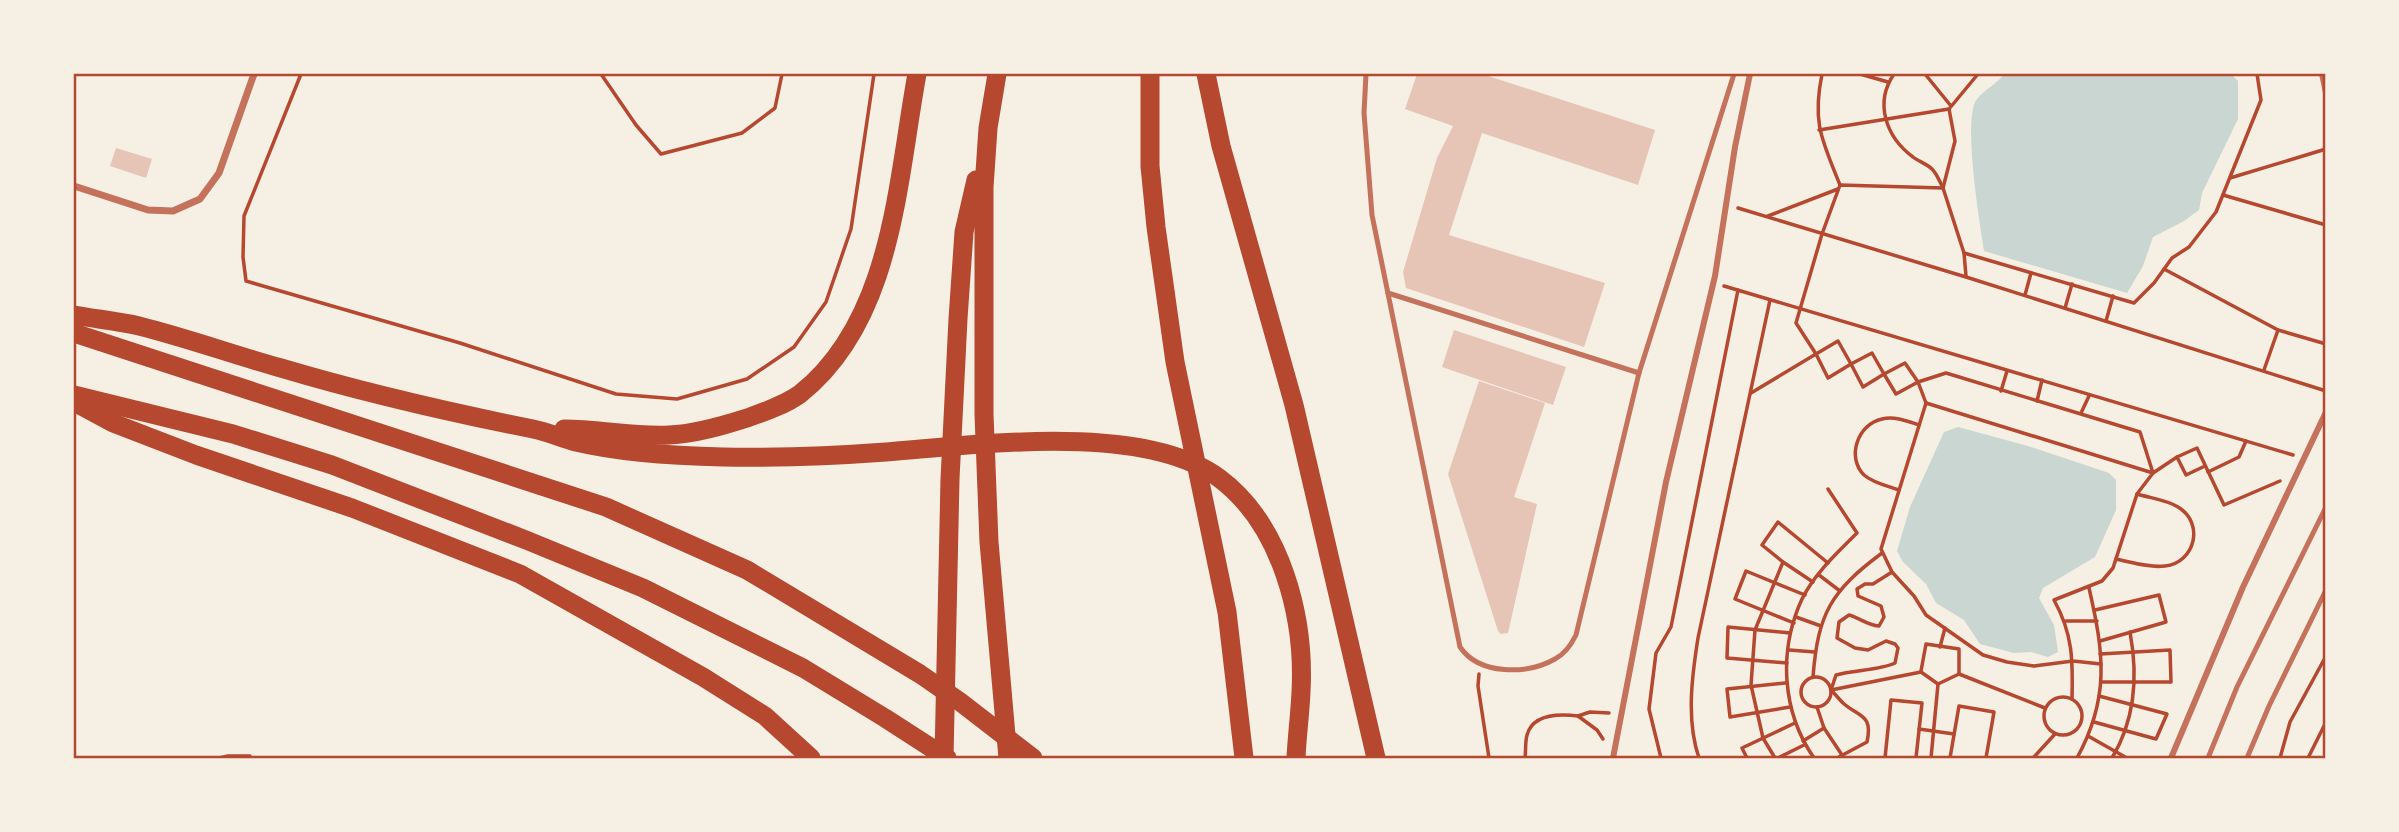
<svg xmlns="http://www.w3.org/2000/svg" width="2399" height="832" font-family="Manrope,sans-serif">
<rect width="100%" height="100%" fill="#f6efe4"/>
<!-- water -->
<g fill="#c9d6d2">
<path d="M2005,74H2231L2238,81V119L2202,193L2199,210L2184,221L2153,237L2143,266L2127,293L1984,251C1980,225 1962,117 1977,99C1984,90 1996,84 2005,74Z"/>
<polygon points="1958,427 2028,446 2109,473 2116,480 2116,510 2095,557 2043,588 2039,598 2054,625 2058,652 2048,657 2031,652 2014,653 1980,644 1964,620 1936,603 1926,584 1903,562 1897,551 1910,507 1944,432"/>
</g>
<!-- building -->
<g fill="#e6c5b7">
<polygon points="1417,74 1482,74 1655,130 1638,185 1482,133 1449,235 1605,283 1584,347 1406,288 1403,272 1437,158 1453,126 1405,109"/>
<polygon points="116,148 152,159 146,178 110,166"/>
<polygon points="1454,330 1566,367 1553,405 1442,367"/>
<polygon points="1479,381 1545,403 1514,497 1537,504 1508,633 1501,634 1498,631 1448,474"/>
</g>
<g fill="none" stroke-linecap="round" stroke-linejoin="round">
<!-- path -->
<g stroke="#b5482f" stroke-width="3.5">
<polyline points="301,74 244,216 243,257 246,281 460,343 616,394 677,399 747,379 794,347 826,302 851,229 874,74"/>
<polyline points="601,74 636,125 661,154 742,133 775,108 782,74"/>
<path d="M1822,74C1812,123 1822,140 1840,185"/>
<polyline points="1860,74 1888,82"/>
<path d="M1894,74C1874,103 1886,137 1913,157C1918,161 1927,164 1932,169C1937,174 1940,182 1943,188"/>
<polyline points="1925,74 1951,106"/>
<polyline points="1819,130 1949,109"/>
<polyline points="2230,178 2326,149"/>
<polyline points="1943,188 1955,141 1949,109 1978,74"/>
<polyline points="2223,195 2326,225"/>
<polyline points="1738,208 1966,277 2326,391"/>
<polyline points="1768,216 1838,189"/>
<polyline points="1964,253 2134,303 2154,283 2172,258 2189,247 2216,212 2261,100 2257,74"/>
<polyline points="2164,269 2278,330"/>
<polyline points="1724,286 2293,455"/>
<polyline points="2025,295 2031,273"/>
<polyline points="2065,308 2072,284"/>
<polyline points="2106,321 2113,296"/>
<polyline points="2264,370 2278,330 2326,344"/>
<polyline points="2001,391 2007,371"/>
<polyline points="1751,393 1816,354 1796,323 1822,234 1840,185 1943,188 1964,253 1966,276"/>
<polyline points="2037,401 2042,380"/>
<polyline points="1926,403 1918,382 1896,394 1884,374 1863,387 1851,364 1828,378 1816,354 1838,341 1851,364 1872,353 1884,374 1905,363 1918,382 1946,373 2140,432 2153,473 2177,457"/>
<polyline points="2081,413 2089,396"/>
<path d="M2205,466L2186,475L2177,457L2197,448C2206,467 2215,486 2224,505L2280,481"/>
<polyline points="2208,472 2239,457 2246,441"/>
<path d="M1899,490C1888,486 1873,483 1864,475C1846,457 1858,424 1882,419C1895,416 1907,421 1919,425"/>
<path d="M2116,559C2131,562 2149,568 2165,566C2195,563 2205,523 2178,507C2167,500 2150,498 2137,494"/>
<polyline points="1783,562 1762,545 1778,522 1828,563"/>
<polyline points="1819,575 1840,591"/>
<polyline points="2095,610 2159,595 2166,622 2100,641"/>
<polyline points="1796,617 1821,626"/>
<polyline points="2066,621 2097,621"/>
<polyline points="1794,623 1735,599 1746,571 1805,595"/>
<polyline points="1940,647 1945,628"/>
<polyline points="1789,650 1815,652"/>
<polyline points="2100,654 2170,650 2171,682 2101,682"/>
<polyline points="1787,663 1727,658 1728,627 1790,633"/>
<polyline points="1921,671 1926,644 1959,649 1959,674"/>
<polyline points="1479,674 1478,686 1489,758"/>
<path d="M1813,677C1818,613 1831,591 1882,553"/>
<circle cx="1816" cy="692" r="15"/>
<polyline points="1785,683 1727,689 1730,717 1790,707"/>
<polyline points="1938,684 1959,674 2045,708"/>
<polyline points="1831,690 1921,672 1938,684 1931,758"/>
<circle cx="2063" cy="716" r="19"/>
<path d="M2072,699C2073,661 2073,634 2054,600L2102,581L2113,568L2137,494L2153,473L1926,403L1881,549L1892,572L1914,596L1926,615L1983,655L2007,662L2034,666L2073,661L2101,664"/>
<polyline points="1817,707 1824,728 1844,758"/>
<polyline points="2094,722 2156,739 2167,714 2099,696"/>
<polyline points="1919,729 1954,734"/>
<polyline points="2088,736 2127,758"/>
<polyline points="1603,739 1597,730 1578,716 1590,712 1609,713"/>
<polyline points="1803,741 1824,728"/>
<polyline points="219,758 228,756 250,756 250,758"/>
<path d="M1525,758C1526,751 1525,742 1527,735C1533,713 1561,714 1578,716"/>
<polyline points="1661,758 1649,709 1656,653 1671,627 1738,290"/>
<path d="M1699,758C1686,720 1692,676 1698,638L1770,300"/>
<polyline points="1747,758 1742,748 1795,723"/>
<polyline points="1775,758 1763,738 1751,685 1755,630 1783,562 1813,582"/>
<polyline points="1778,758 1804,745"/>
<path d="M1814,758C1782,712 1778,651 1802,599C1815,573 1837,553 1857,533L1828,489"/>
<path d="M1837,758L1867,742C1873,714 1860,718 1843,703C1839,699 1835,694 1831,690L1836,675C1854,670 1881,670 1895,663L1898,648L1895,644L1886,641L1868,650L1855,648L1837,638L1839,622L1849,615C1860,618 1867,625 1879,626L1884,617L1881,606L1858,596L1857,589L1865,584H1873L1892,572"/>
<polyline points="1885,758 1891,700 1922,703 1916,758"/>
<polyline points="1950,758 1959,706 1994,712 1986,758"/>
<polyline points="2033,758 2055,734"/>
<path d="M2077,758C2110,698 2104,653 2089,588"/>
<path d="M2112,758C2135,720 2138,675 2130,632"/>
<polyline points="2280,758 2290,722 2326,656"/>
<polyline points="2308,758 2326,722"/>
</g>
<!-- service -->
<g stroke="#c5725c" stroke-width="5">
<path d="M1366,74L1364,113L1372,215L1460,647C1479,675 1527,675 1555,659C1565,654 1571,645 1576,635L1639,373L1734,74"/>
<polyline points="1388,293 1639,373"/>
<polyline points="2208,758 2237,687 2326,507"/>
<polyline points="2247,758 2269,706 2326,590"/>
</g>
<!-- pedestrian -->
<g stroke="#c5725c" stroke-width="6">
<polyline points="2322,74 2326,93"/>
<polyline points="1613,758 1666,482 1715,276 1735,147 1750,74"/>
<polyline points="2171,758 2243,587 2326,412"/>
</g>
<!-- minor -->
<polyline stroke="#c5725c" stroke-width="7" points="74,186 148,210 173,211 200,199 219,173 254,74"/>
<!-- trunk -->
<g stroke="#b5482f" stroke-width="19">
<polyline points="997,74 988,128 984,187 984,414 989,542 1008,758"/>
<polyline points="1150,74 1150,166 1156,227 1175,362 1227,612 1244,758"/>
<polyline points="1206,74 1221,146 1294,405 1376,758"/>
<path d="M74,315C95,319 118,321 139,326C187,338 234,355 281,368C365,393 448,412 533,429C548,432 561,438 576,442C622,453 675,456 723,457C777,458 832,456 886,452C977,445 1143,422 1219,478C1282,525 1305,618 1301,692C1300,714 1297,736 1296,758"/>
<polyline points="74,333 606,507 747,570 920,674 959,701 1033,758"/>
<polyline points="74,395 233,434 332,465 526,540 643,588 803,668 885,718 947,758"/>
<polyline points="74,402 113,423 196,455 352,508 520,574 703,677 765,716 811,758"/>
<path d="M564,429C599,429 634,437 669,435C695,434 722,426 747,418C764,412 785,405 800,394C893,320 897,182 917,74"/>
<polyline points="944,758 950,479 958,319 964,232 976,180"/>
</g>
</g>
<!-- border -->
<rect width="2399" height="832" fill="none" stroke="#f6efe4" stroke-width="150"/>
<rect x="75" y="75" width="2249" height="682" fill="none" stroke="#b5482f" stroke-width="2.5"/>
</svg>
